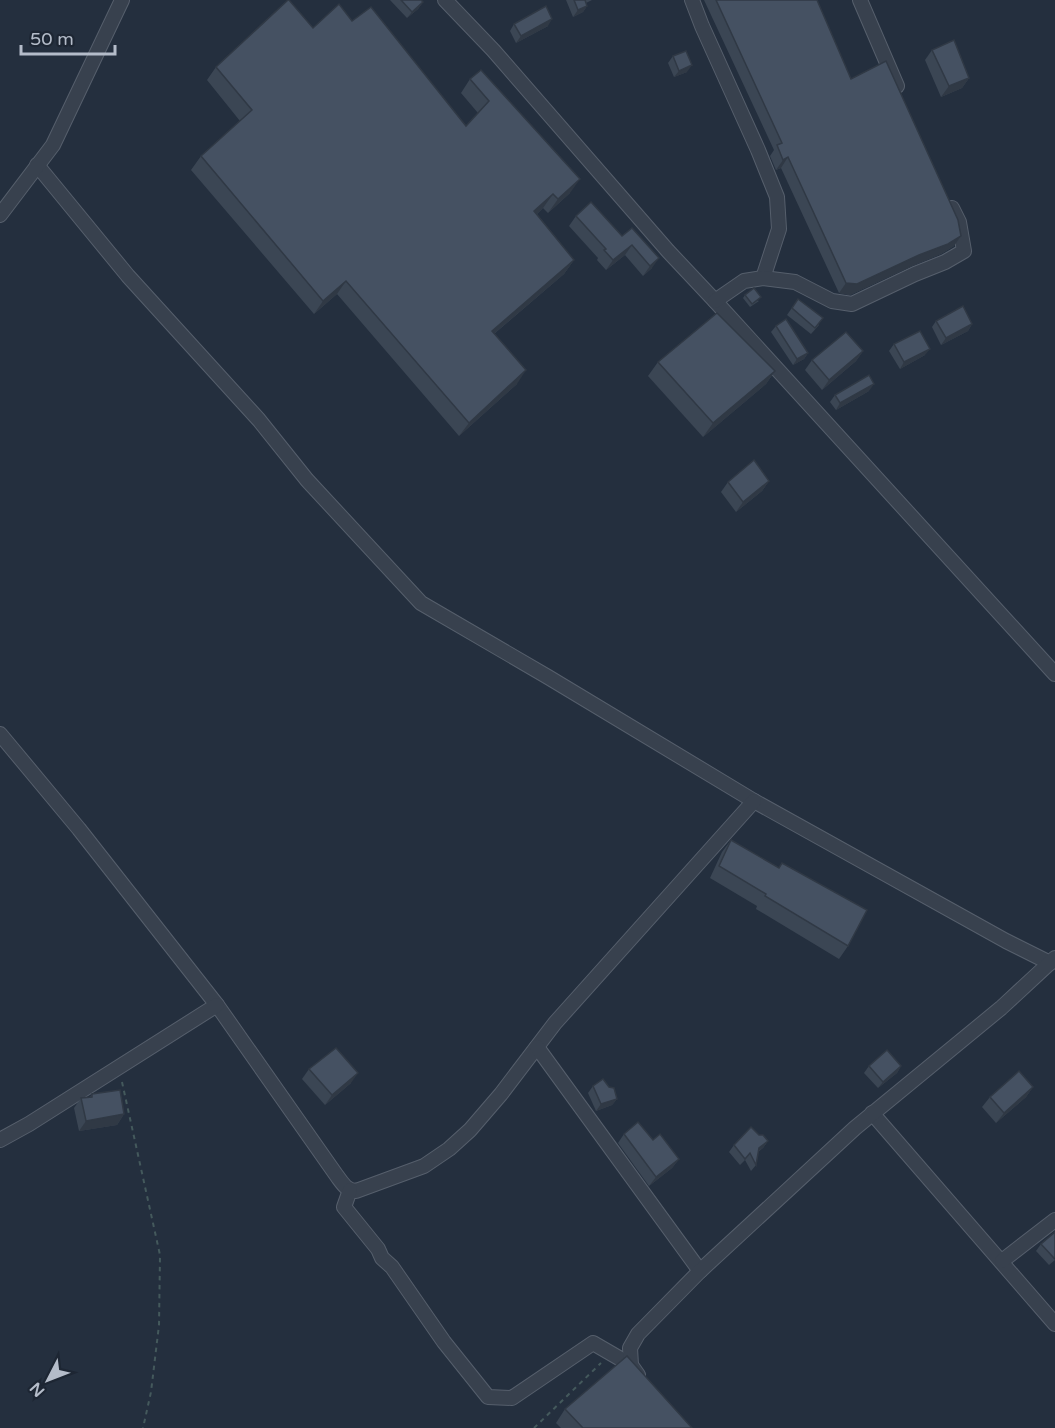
<svg xmlns="http://www.w3.org/2000/svg" width="1055" height="1428" font-family="'Varela Round',sans-serif">
<rect width="100%" height="100%" fill="#242f3e"/>
<g fill="none" stroke-linecap="round" stroke-linejoin="round">
<!-- minor casing -->
<g stroke="#565f6c" stroke-width="16">
<g id="minor">
<polyline points="445,0 493,50 668,251 715,301 1055,674"/>
<polyline points="692,0 702,26 758,150 777,197 779,229 763,278"/>
<polyline points="860,0 897,86"/>
<polyline points="37,165 128,276 259,420 307,480 421,603 548,677 754,801 1006,941 1050,963"/>
<polyline points="0,215 53,145 122,0"/>
<polyline points="715,301 744,281 763,278 795,282 832,301 852,304 915,274 945,262 964,251 959,222 952,208"/>
<path d="M0,734L79,829L217,1005L337,1176C343,1184 346,1190 356,1191L424,1166L449,1149L470,1130L501,1094L555,1023L754,801"/>
<polyline points="537,1047 700,1271"/>
<polyline points="872,1113 1055,1324"/>
<polyline points="0,1140 29,1124 217,1005"/>
<polyline points="350,1190 344,1207 378,1249 382,1258 392,1267 444,1342 488,1397 512,1398 593,1343 631,1365"/>
<polyline points="1002,1261 1055,1220"/>
<polyline points="638,1375 631,1365 630,1348 638,1334 700,1271 855,1128 1001,1008 1055,958"/>
</g>
</g>
<!-- path -->
<g stroke="#44595c" stroke-width="2" stroke-dasharray="4.5 4.5" stroke-linecap="butt">
<polyline points="122,1082 160,1255 159,1325 151,1392 143,1428"/>
<polyline points="534,1428 601,1363"/>
</g>
<!-- minor -->
<use href="#minor" stroke="#38414e" stroke-width="14"/>
</g>
<!-- wall -->
<g fill="#3b4654">
<polygon points="390,0 421,0 423,2 418,9 407,18"/>
<polygon points="566,0 592,0 586,3 587,6 583,12 573,17"/>
<polygon points="704,0 817,0 851,79 954,246 941,254 912,266 850,295 839,293 781,168 776,170 770,156 774,150"/>
<polygon points="352,21 466,126 478,113 461,93 470,79 570,193 548,213 543,208 537,214 574,260 564,274 494,334 517,384 459,436 337,294 314,314 191,170 201,156 240,121 207,80 216,67 313,28"/>
<polygon points="514,24 548,26 516,43 510,31"/>
<polygon points="932,50 969,78 962,88 941,97 925,60"/>
<polygon points="673,56 687,72 674,77 668,63"/>
<polygon points="576,216 622,236 632,228 652,268 643,276 625,255 606,270 597,260 598,258 569,226"/>
<polygon points="745,295 759,301 750,307 743,298"/>
<polygon points="798,299 819,325 811,334 787,315"/>
<polygon points="936,321 972,324 968,331 941,345 932,327"/>
<polygon points="776,326 808,353 804,359 793,365 771,332"/>
<polygon points="894,344 925,355 900,369 889,351"/>
<polygon points="863,351 856,361 822,390 805,370 812,360"/>
<polygon points="658,362 775,371 766,384 703,437 648,376"/>
<polygon points="869,391 836,410 830,402 835,395"/>
<polygon points="769,481 762,491 736,512 721,492 728,482"/>
<polygon points="731,840 779,868 782,863 848,946 839,959 756,909 757,906 710,878 722,852"/>
<polygon points="869,1066 901,1066 897,1073 878,1088 864,1073"/>
<polygon points="309,1069 351,1083 325,1105 302,1079"/>
<polygon points="593,1086 617,1099 612,1105 596,1111 588,1093"/>
<polygon points="1033,1087 1026,1097 996,1123 982,1107 990,1097"/>
<polygon points="92,1094 124,1114 117,1125 79,1131 74,1108 81,1098 90,1097"/>
<polygon points="624,1134 653,1140 679,1159 672,1168 649,1186 618,1143"/>
<polygon points="759,1135 768,1141 763,1148 758,1152 756,1165 751,1171 745,1160 740,1165 729,1152 734,1145"/>
<polygon points="1041,1244 1055,1260 1049,1265 1036,1251"/>
<polygon points="565,1409 692,1428 561,1428 556,1423"/>
</g>
<!-- shaded-wall -->
<g fill="#303945">
<polygon points="423,2 418,9 407,18 412,12"/>
<polygon points="587,6 583,12 573,17 578,10"/>
<polygon points="552,19 548,26 516,43 521,36"/>
<polygon points="692,65 687,72 674,77 679,71"/>
<polygon points="969,78 962,88 941,97 949,86"/>
<polygon points="788,157 781,168 776,170 783,160"/>
<polygon points="580,179 570,193 548,213 558,199"/>
<polygon points="553,194 543,208 525,225 534,211"/>
<polygon points="961,236 954,246 941,254 912,266 850,295 839,293 846,283"/>
<polygon points="632,245 625,255 606,270 613,260"/>
<polygon points="659,258 652,268 643,276 650,266"/>
<polygon points="574,260 564,274 482,344 492,331"/>
<polygon points="346,281 337,294 314,314 323,301"/>
<polygon points="972,324 968,331 941,345 946,338"/>
<polygon points="930,349 925,355 900,369 904,362"/>
<polygon points="863,351 856,361 822,390 829,380"/>
<polygon points="808,353 804,359 793,365 797,359"/>
<polygon points="526,370 517,384 459,436 469,423"/>
<polygon points="775,371 766,384 703,437 713,423"/>
<polygon points="874,384 869,391 836,410 840,403"/>
<polygon points="769,481 762,491 736,512 743,502"/>
<polygon points="901,1066 897,1073 878,1088 883,1082"/>
<polygon points="358,1073 351,1083 325,1105 332,1095"/>
<polygon points="1033,1087 1026,1097 996,1123 1004,1113"/>
<polygon points="617,1099 612,1105 596,1111 601,1104"/>
<polygon points="124,1114 117,1125 79,1131 86,1121"/>
<polygon points="768,1141 763,1148 754,1154 759,1148"/>
<polygon points="679,1159 672,1168 649,1186 656,1177"/>
</g>
<!-- building -->
<g fill="#455162" stroke="#303945" stroke-width="1.5">
<polygon points="288,0 289,0 313,28 339,4 352,21 371,7 466,126 489,101 470,79 481,70 580,179 558,199 553,194 534,211 574,260 492,331 526,370 469,423 346,281 323,301 201,156 252,110 216,67"/>
<polygon points="401,0 421,0 423,2 412,12"/>
<polygon points="574,0 585,0 587,6 578,10"/>
<polygon points="716,0 817,0 851,79 886,61 958,220 961,236 948,244 919,255 857,284 846,283 788,157 783,160 777,145 782,143"/>
<polygon points="546,6 552,19 521,36 514,24"/>
<polygon points="954,40 969,78 949,86 932,50"/>
<polygon points="686,51 692,65 679,71 673,56"/>
<polygon points="591,202 622,236 632,228 659,258 650,266 632,245 613,260 604,250 606,249 576,216"/>
<polygon points="754,288 761,297 752,304 745,295"/>
<polygon points="798,299 823,318 815,328 792,308"/>
<polygon points="963,306 972,324 946,338 936,321"/>
<polygon points="717,313 775,371 713,423 658,362"/>
<polygon points="786,319 808,353 797,359 776,326"/>
<polygon points="920,331 930,349 904,362 894,344"/>
<polygon points="846,332 863,351 829,380 812,360"/>
<polygon points="869,375 874,384 840,403 835,395"/>
<polygon points="754,460 769,481 743,502 728,482"/>
<polygon points="731,840 779,868 782,863 867,910 848,946 765,896 766,894 719,866"/>
<polygon points="336,1048 358,1073 332,1095 309,1069"/>
<polygon points="887,1050 901,1066 883,1082 869,1066"/>
<polygon points="1019,1071 1033,1087 1004,1113 990,1097"/>
<polygon points="603,1079 609,1087 614,1088 617,1099 601,1104 593,1086"/>
<polygon points="120,1090 124,1114 86,1121 81,1098 92,1097 92,1094"/>
<polygon points="638,1122 653,1140 660,1134 679,1159 656,1177 624,1134"/>
<polygon points="751,1127 759,1135 763,1135 768,1141 759,1148 756,1165 750,1153 745,1159 734,1145"/>
<polygon points="1055,1232 1055,1257 1054,1258 1041,1244"/>
<polygon points="627,1356 692,1428 583,1428 565,1409"/>
</g>
<!-- north arrow -->
<g transform="translate(48 1380) rotate(228)" stroke="#1d2633" stroke-width="4.5" paint-order="stroke">
<path d="M0-4.5L10 22L0 15L-10 22Z" fill="#b4bcc9"/>
<text y="-9" font-size="16" font-weight="bold" text-anchor="middle" fill="#b4bcc9">N</text>
</g>
<!-- scale -->
<path d="M21 45v9h94v-9" fill="none" stroke="#b4bcc9" stroke-width="3"/>
<text x="30" y="45" font-size="18" fill="#b4bcc9" stroke="#1d2633" stroke-width="4.5" paint-order="stroke">50 m</text>
</svg>
